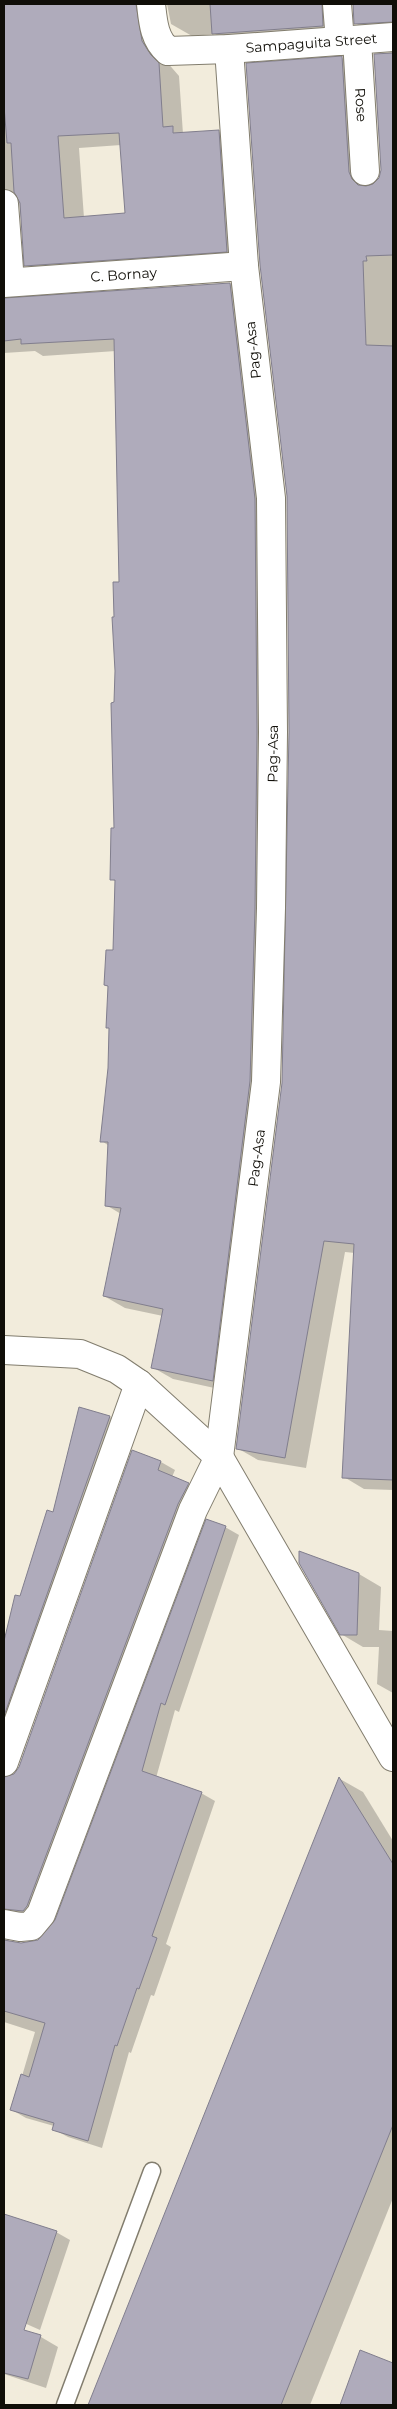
<svg xmlns="http://www.w3.org/2000/svg" width="397" height="2409" font-family="Montserrat,sans-serif">
<rect width="100%" height="100%" fill="#f2ecdc"/>
<!-- shadow -->
<g fill="#0003" fill-rule="evenodd">
<path d="M4,4H162L166,61L179,76L183,134L219,132L239,144L247,263L46,277L26,265L19,201L16,202L14,284L9,297L10,300L230,284L250,296L278,744L233,1392L173,1379L152,1367L163,1316L125,1308L104,1296L121,1214L106,1205L109,1146L102,1141L109,1068L111,1029L107,1027L109,987L106,985L114,952L117,882L111,879L116,829L115,618L121,583L116,351L43,356L35,351L4,353ZM121,145L126,214L84,218L79,148Z"/>
<polygon points="167,4 348,4 343,38 234,45 215,34 192,36 171,24"/>
<polygon points="353,4 393,4 393,34 376,35 355,23"/>
<polygon points="393,52 393,1490 364,1489 344,1477 355,1253 345,1252 306,1468 258,1460 237,1448 283,1083 342,58 363,70 370,187 380,179 382,170 375,55"/>
<polygon points="80,1409 110,1417 124,1425 4,1763 4,1636 6,1636 54,1513"/>
<polygon points="133,1452 161,1462 175,1470 172,1477 202,1492 41,1914 4,1927 4,1777 15,1775 20,1768"/>
<polygon points="225,1527 239,1535 179,1712 175,1710 156,1778 201,1793 215,1801 166,1944 171,1947 154,1996 151,1995 131,2053 129,2052 102,2148 68,2137 53,2129 54,2126 26,2118 12,2110 35,2032 4,2022 4,1939 17,1944 33,1943 44,1937 57,1920"/>
<polygon points="359,1574 381,1587 379,1630 393,1631 393,1693 377,1684 379,1647 363,1647 341,1634"/>
<polygon points="340,1779 363,1792 393,1841 393,2198 310,2405 89,2405"/>
<polygon points="4,2215 56,2232 70,2240 40,2330 4,2314"/>
<polygon points="4,2326 41,2337 58,2347 46,2388 4,2374"/>
<polygon points="361,2352 393,2364 393,2405 341,2405"/>
</g>
<!-- building -->
<g fill="#afabbb" stroke="#817e8d" fill-rule="evenodd">
<path d="M4,4H136L142,41L151,55L159,63L163,127L173,126V133L219,130L227,252L24,266L20,203L14,192L11,143H7L4,106ZM119,133L125,213L64,218L58,136Z"/>
<polygon points="210,4 322,4 323,26 212,34"/>
<polygon points="353,4 393,4 393,22 354,24"/>
<polygon points="393,53 393,255 366,256 367,261 363,261 366,345 393,346 393,1480 342,1478 354,1244 324,1241 285,1458 236,1449 282,1083 289,732 287,496 260,265 246,63 342,56 349,172 352,179 358,185 366,186 373,184 379,178 381,170 374,54"/>
<polygon points="230,283 255,499 257,732 255,908 250,1081 213,1381 151,1368 163,1309 103,1296 121,1208 105,1206 108,1142 100,1142 108,1068 109,1028 106,1028 108,986 104,985 106,950 113,950 115,880 110,880 111,828 114,828 111,703 114,702 115,671 112,617 114,617 113,582 119,582 114,339 21,344 21,339 4,341 4,298"/>
<polygon points="79,1407 110,1416 4,1716 4,1641 15,1595 20,1596 47,1510 53,1512"/>
<polygon points="132,1450 161,1461 158,1470 189,1483 178,1504 27,1906 23,1911 4,1909 4,1777 14,1774 19,1767"/>
<polygon points="206,1519 226,1526 165,1705 161,1703 142,1771 202,1792 152,1936 157,1938 139,1989 137,1988 117,2046 115,2045 88,2141 52,2130 54,2123 10,2110 21,2074 29,2077 45,2023 4,2011 4,1940 21,1943 38,1940 55,1920"/>
<polygon points="299,1551 359,1573 357,1635 340,1635 299,1563"/>
<polygon points="339,1777 393,1864 393,2125 281,2405 88,2405"/>
<polygon points="4,2214 57,2231 24,2330 41,2335 28,2379 4,2373"/>
<polygon points="360,2350 393,2363 393,2405 340,2405"/>
</g>
<g fill="none" stroke-linecap="round" stroke-linejoin="round">
<!-- lane casing -->
<g stroke="#827d6e" stroke-width="19">
<polyline id="lane" points="65,2405 152,2171"/>
</g>
<!-- street casing -->
<g stroke="#827d6e" stroke-width="30">
<g id="street">
<path id="s1" d="M151,4C153,22 154,39 168,51L229,49L393,37"/>
<polyline points="337,4 340,41"/>
<path id="s2" d="M357,40L365,171"/>
<polyline points="4,204 10,282"/>
<path id="s3" d="M4,283L244,266"/>
<polyline points="4,1350 80,1354 117,1369 139,1384 219,1457 393,1757"/>
<polyline points="4,1762 139,1384"/>
<path id="s4" d="M4,1924L20,1927L31,1926L41,1914L193,1510L219,1457L266,1082L271,908L273,732L271,498L244,266L229,49"/>
</g>
</g>
<!-- lane -->
<use href="#lane" stroke="#fff" stroke-width="16"/>
<!-- street -->
<use href="#street" stroke="#fff" stroke-width="28"/>
</g>
<g text-anchor="middle" stroke-width="4" stroke-linejoin="round" paint-order="stroke">
<!-- street labels -->
<g font-size="14" fill="#100e08" stroke="#fff">
<text dy="5" stroke="none"><textPath href="#s1" startOffset="195">Sampaguita Street</textPath></text>
<text dy="5" stroke="none"><textPath href="#s2" startOffset="65">Rose</textPath></text>
<text dy="5" stroke="none"><textPath href="#s3" startOffset="120">C. Bornay</textPath></text>
<text transform="translate(253 350) rotate(-96)" y="5">Pag-Asa</text>
<text dy="5" stroke="none"><textPath href="#s4" startOffset="1240">Pag-Asa</textPath></text>
<text dy="5" stroke="none"><textPath href="#s4" startOffset="835">Pag-Asa</textPath></text>
</g>
</g>
<!-- border -->
<rect width="397" height="2409" fill="none" stroke="#100e08" stroke-width="10"/>
</svg>
